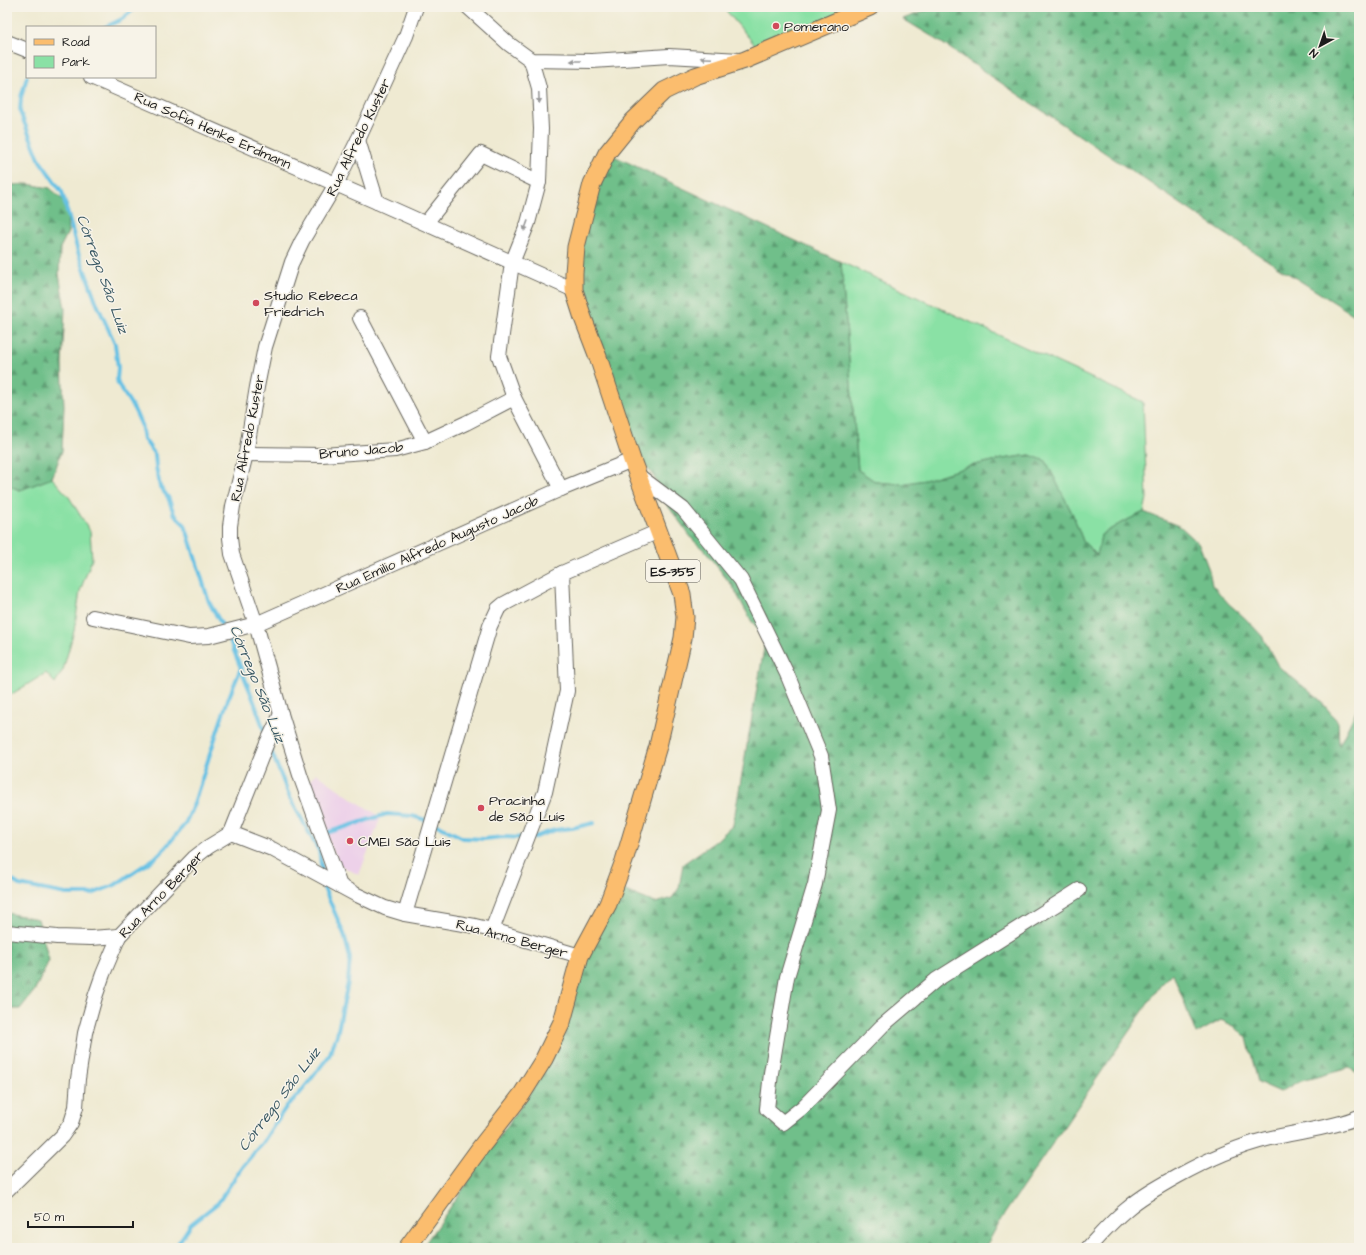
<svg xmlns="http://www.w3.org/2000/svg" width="1366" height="1255" font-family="'Architects Daughter',sans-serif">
<defs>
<pattern id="forest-firs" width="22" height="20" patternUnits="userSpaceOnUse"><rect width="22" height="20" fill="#6fbf8a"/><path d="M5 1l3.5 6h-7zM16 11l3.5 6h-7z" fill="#5a9a70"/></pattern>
</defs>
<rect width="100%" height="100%" fill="#f7f3e8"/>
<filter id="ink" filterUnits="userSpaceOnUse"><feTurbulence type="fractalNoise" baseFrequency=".025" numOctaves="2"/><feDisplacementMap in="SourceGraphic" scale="8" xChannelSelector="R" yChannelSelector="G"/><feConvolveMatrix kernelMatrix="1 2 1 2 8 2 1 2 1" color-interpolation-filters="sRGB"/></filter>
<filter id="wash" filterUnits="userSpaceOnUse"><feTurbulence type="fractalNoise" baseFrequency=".012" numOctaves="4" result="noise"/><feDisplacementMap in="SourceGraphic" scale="16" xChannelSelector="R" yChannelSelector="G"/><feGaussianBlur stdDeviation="0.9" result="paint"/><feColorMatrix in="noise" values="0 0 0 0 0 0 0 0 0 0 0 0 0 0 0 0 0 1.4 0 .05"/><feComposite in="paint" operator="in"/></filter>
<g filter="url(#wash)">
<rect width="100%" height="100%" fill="#efead2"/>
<!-- built -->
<polygon fill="#edd1e9" points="316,773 348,796 381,817 359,875 340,865 303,789"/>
<!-- green -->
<g fill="#8ae1a5" stroke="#537e60">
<polygon points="723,7 870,7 755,45"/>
<polygon points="841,262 1143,402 1147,498 1144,512 1121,523 1101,535 1098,556 1083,541 1073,515 1046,462 1030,455 1002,459 970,466 925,480 901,484 876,482 858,470"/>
<polygon points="52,478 69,497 90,531 92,559 80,591 74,631 63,670 55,683 46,673 7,697 7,485 20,490"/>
</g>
<!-- forest -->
<g fill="url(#forest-firs)" stroke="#466e53">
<polygon points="935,7 1359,7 1359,318 1224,233 933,37 903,19"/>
<polygon points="614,156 841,262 858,470 876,482 901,484 925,480 970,466 1002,459 1030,455 1046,461 1073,515 1083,541 1097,556 1101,535 1121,523 1144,512 1181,527 1199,544 1209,570 1212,585 1229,604 1245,618 1262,636 1278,666 1320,700 1338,722 1339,746 1359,705 1359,1074 1349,1068 1298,1082 1280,1092 1258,1082 1247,1038 1234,1026 1221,1020 1196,1034 1173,973 1160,986 1001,1219 989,1241 984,1248 422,1248 539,1080 569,989 603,925 623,890 655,903 672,898 679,888 683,864 716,841 733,825 766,637 752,622 733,587 705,551 693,540 669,507 655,479 625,433 585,327 577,256 597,186"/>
<polygon points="7,181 14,185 27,184 50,188 67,204 68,232 60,248 59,274 65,309 62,363 64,406 62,451 52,478 20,490 7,485"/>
<polygon points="7,913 38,919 49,960 35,990 20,1009 7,1009"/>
</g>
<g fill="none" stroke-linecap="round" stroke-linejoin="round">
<!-- stream -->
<g stroke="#66c1e4" stroke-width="4">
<polyline points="105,27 122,19 137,7"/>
<polyline points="27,77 21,97 20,112 40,161 62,192 78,252 97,304 115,344 118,368 117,379 118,384 134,409 141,424 144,439 155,455 156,467 160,487 168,497 174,514 185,525 209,602 229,638 255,704 266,736"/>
<polyline points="270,748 290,798 319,851 322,871"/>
<polyline points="435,824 463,838 484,839 504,837 525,838"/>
<polyline points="323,834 387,814 412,816 429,821"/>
<polyline points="532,838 555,830 572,828 594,823"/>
<polyline points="7,877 19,885 66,894 92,894 115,885 155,858 166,847 185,824 193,806 227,702 241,668"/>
<polyline points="175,1248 191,1224 218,1203 242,1167 263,1142 286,1107 300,1093 329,1056 337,1035 348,982 350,958 344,934 324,888 323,880"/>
</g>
</g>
</g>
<g filter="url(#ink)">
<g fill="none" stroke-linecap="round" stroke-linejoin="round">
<!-- minor casing -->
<g stroke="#66645c" stroke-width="16">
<g id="minor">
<polyline points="468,7 509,44 531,60 592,61 669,56 740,60"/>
<polyline points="7,42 27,50"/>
<polyline points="531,60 539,88 541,129 539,182 528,223 512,263 499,356 514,398 561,489"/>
<polyline points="91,77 377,202 574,290"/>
<polyline points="358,140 377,202"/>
<polyline points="426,223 481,154 539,182"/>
<polyline points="360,318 425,442"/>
<polyline points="246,454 322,455 395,450 425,442 466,423 514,398"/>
<polyline points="639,476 683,509 741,580 787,674 821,756 829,810 815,884 787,977 771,1073 767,1109 783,1123 803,1107 882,1026 936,980 1079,890"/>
<polyline points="93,617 189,637 209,636 256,624 561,489 632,460"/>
<polyline points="231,833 266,745 281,714"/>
<polyline points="340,886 301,778 281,714 256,624 232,554 230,538 230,526 233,506 246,454 257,387 265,347 292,262 302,241 336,184 358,140 406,36 416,7"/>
<polyline points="405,914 490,626 498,609 504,604 562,573 659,531"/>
<polyline points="492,930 545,792 567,691 562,573"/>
<polyline points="7,932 57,937 91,938 119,936"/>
<polyline points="7,1190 62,1136 71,1123 76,1107 78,1079 85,1033 95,997 103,974 119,936 194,858 208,847 231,833 272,849 355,894 385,908 405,914 475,926 492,930 580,956"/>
<path d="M1088,1248C1100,1235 1112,1221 1127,1209C1142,1196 1160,1186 1178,1176C1207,1160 1235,1147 1267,1139C1298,1131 1329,1129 1359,1117"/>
</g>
</g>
<!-- major casing -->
<g stroke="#66645c" stroke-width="19">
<polyline id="major" points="407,1248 480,1148 522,1094 544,1059 562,1022 580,956 608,904 624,861 658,746 683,638 685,617 682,594 632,460 598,357 583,318 574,290 574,273 576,247 592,184 607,153 633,121 664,91 695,76 745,60 870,7"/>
</g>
<!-- minor -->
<use href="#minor" stroke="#fff" stroke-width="14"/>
<!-- major -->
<use href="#major" stroke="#fbbd6e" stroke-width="17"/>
</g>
<!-- one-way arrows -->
<defs><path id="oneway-solid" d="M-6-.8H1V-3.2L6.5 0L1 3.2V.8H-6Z"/></defs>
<g fill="#999">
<use href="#oneway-solid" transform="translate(706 58) rotate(-177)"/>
<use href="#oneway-solid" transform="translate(576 61) rotate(-180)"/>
<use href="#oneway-solid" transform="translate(539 98) rotate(88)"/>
<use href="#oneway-solid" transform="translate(526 226) rotate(110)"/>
</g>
</g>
<!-- markers -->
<g fill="#d1495b" stroke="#f7f3e8" stroke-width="1.5">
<circle cx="776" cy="26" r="4"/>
<circle cx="256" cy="303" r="4"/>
<circle cx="481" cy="808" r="4"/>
<circle cx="350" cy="841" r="4"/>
</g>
<g text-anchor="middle" stroke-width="3" stroke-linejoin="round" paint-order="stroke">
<!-- shield labels -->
<rect fill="#f7f3e8" stroke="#5e5c59" stroke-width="1" x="646" y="560" width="54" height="22" rx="3"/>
<g font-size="13" font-weight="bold" fill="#1c1c1c">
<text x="673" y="576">ES-355</text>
</g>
<!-- poi labels -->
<g font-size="14" fill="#1c1c1c" stroke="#f7f3e8" text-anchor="start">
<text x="784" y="31">Pomerano</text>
<text x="264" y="300">Studio Rebeca<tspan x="264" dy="16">Friedrich</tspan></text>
<text x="489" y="805">Pracinha<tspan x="489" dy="16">de São Luís</tspan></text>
<text x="358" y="846">CMEI São Luis</text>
</g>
<!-- street labels -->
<g font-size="14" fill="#1c1c1c" stroke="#f7f3e8">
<text transform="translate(213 130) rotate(24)" y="5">Rua Sofia Henke Erdmann</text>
<text transform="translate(358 137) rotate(-64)" y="5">Rua Alfredo Kuster</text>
<text transform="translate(247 438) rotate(-79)" y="5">Rua Alfredo Kuster</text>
<text transform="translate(361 450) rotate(-5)" y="5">Bruno Jacob</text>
<text transform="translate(437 544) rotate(-24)" y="5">Rua Emilio Alfredo Augusto Jacob</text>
<text transform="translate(161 894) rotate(-46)" y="5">Rua Arno Berger</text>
<text transform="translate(512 938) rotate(15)" y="5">Rua Arno Berger</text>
</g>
<!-- water labels -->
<g font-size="15" font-style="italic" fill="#365662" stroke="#f7f3e8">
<text transform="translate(103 274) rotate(70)" y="5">Córrego São Luiz</text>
<text transform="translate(258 684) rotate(68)" y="5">Córrego São Luiz</text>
<text transform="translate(279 1099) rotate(-53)" y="5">Córrego São Luiz</text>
</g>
</g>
<!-- margin -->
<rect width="1366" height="1255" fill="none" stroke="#f7f3e8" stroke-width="24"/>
<!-- legend -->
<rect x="26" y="26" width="130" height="52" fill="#f7f3e8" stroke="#9f9d96"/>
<rect x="34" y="39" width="20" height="6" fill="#fbbd6e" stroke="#9f9d96"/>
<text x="62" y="46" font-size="12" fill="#1c1c1c">Road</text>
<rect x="34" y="56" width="20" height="12" fill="#8ae1a5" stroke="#9f9d96"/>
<text x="62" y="66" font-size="12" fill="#1c1c1c">Park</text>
<!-- north arrow -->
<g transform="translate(1320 46) rotate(220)" stroke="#f7f3e8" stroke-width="3" paint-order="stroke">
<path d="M0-3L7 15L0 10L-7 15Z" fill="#1c1c1c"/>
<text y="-6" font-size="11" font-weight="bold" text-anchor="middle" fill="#1c1c1c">N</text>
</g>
<!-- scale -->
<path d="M28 1221v6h105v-6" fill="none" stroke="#1c1c1c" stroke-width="2"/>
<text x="34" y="1221" font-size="12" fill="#1c1c1c" stroke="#f7f3e8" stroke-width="3" paint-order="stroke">50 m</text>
</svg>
